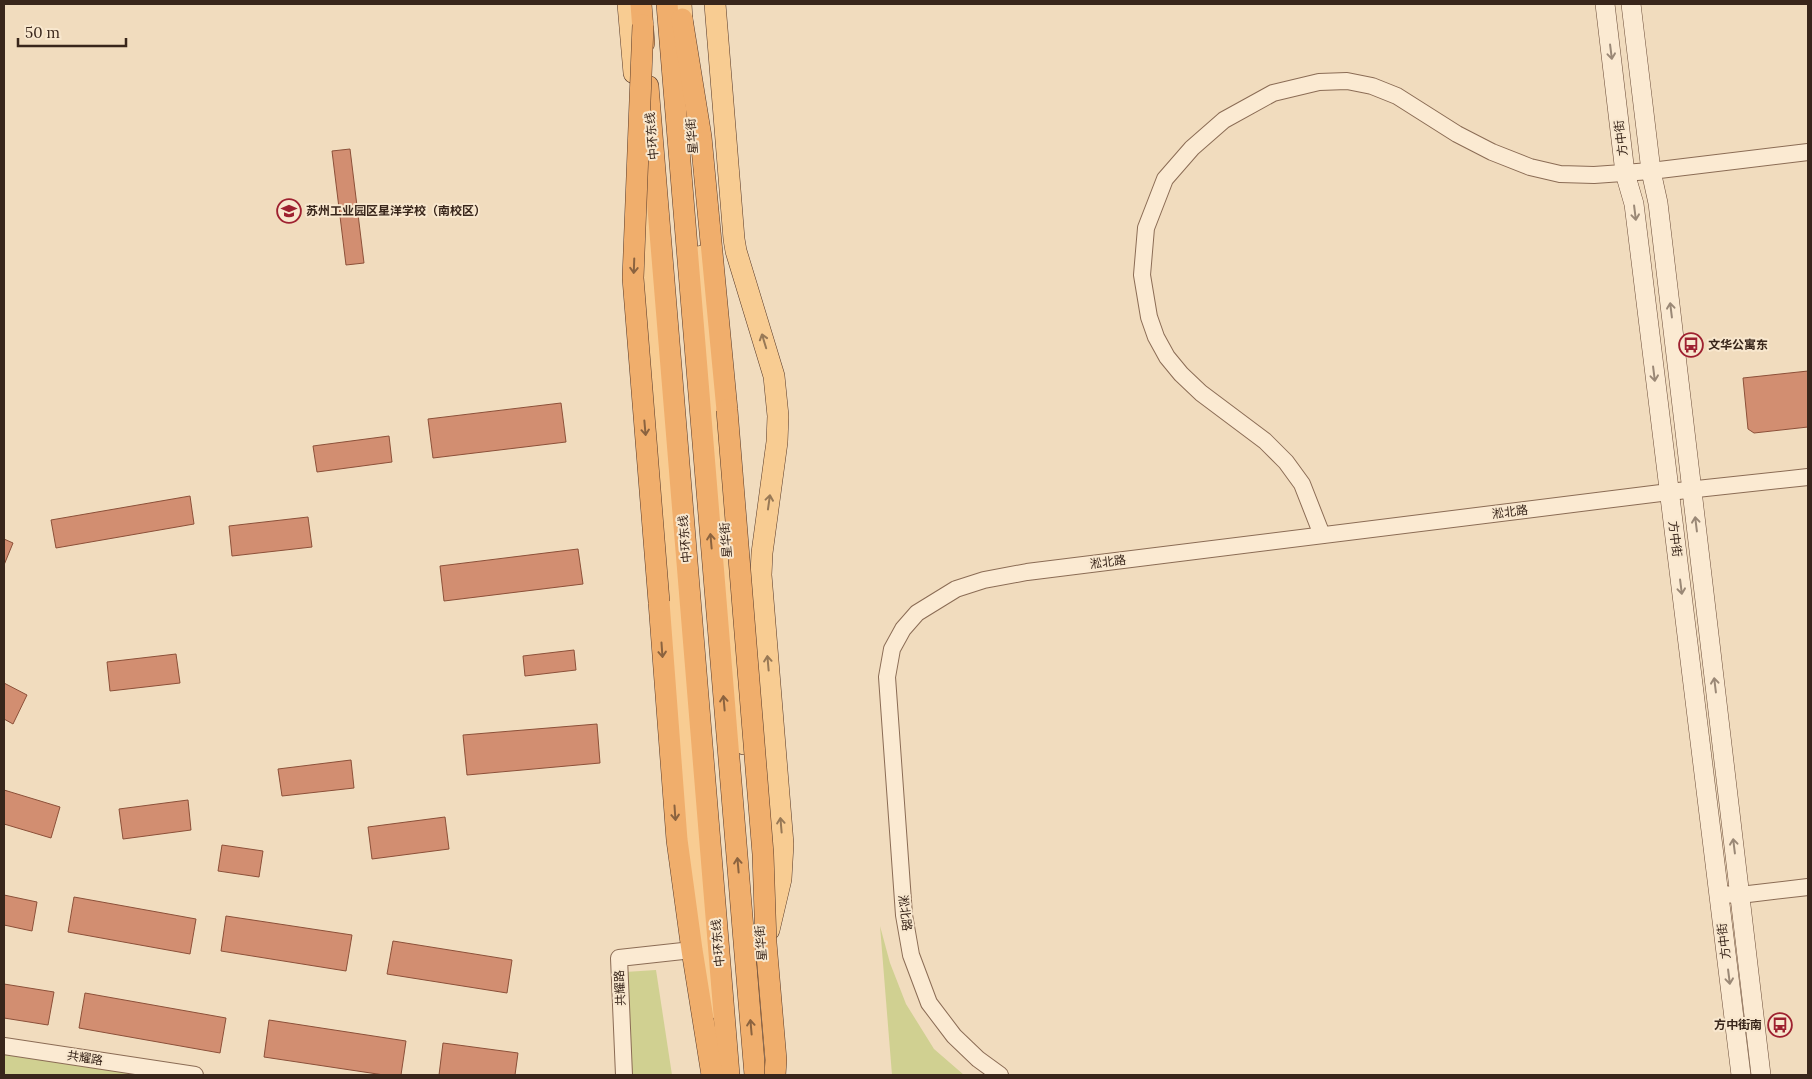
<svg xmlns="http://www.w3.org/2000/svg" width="1812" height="1079" font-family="Lora,'Noto Sans SC',serif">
<rect width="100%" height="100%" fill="#f1dcbe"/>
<!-- green -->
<g fill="#d0d091">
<polygon points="880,926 890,963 906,1004 934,1049 964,1075 892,1075"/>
<polygon points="656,970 672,1075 629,1075 625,972"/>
<polygon points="4,1052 145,1075 4,1075"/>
</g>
<!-- building -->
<g fill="#d28e71" stroke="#8c5039">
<polygon points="350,149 364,263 346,265 332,151"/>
<polygon points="1808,371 1808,427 1754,433 1748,429 1743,378"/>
<polygon points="561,403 566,442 433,458 428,419"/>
<polygon points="389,436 392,462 317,472 313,446"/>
<polygon points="190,496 194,524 56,548 51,520"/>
<polygon points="308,517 312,547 232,556 229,526"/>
<polygon points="4,539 13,543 4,565"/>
<polygon points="578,549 583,584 444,601 440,566"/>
<polygon points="574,650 576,670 525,676 523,656"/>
<polygon points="176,654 180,683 110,691 107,662"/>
<polygon points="4,683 27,695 13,724 4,719"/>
<polygon points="597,724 600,763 467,775 463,735"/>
<polygon points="351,760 354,788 282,796 278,769"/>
<polygon points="4,790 60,807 51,838 4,824"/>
<polygon points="188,800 191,830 123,839 119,809"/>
<polygon points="445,817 449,849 372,859 368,827"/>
<polygon points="222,845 263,851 259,877 218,871"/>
<polygon points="4,895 37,902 32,931 4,925"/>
<polygon points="74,897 196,919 190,954 68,932"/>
<polygon points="226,916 352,935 346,971 221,951"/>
<polygon points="393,941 512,960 507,993 387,974"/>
<polygon points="4,984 54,992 48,1025 4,1018"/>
<polygon points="85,993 226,1018 220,1053 79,1028"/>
<polygon points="269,1020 406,1041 401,1075 384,1075 264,1057"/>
<polygon points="443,1043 518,1053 515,1075 439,1075"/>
</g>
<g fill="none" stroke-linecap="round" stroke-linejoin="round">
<!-- tertiary casing -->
<g stroke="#8b6c55" stroke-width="18">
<g id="tertiary">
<polyline points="1322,535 1302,484 1286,462 1265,441 1201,393 1181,374 1167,357 1156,337 1149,317 1142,275 1146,228 1165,179 1192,148 1224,120 1273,93 1319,82 1347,81 1372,86 1397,96 1457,134 1492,152 1530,167 1560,174 1594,175 1651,171 1808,152"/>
<polyline points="1718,894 1740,895 1808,887"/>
<polyline points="4,1046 195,1075"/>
<polyline points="624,1075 619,958 692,950 704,950"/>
<polyline points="1000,1075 978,1059 954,1036 929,1003 911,955 904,915 887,677 892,649 903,629 917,613 956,589 984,580 1027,572 1669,492 1808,477"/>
</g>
</g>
<!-- secondary casing -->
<g stroke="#6c4d39" stroke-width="20">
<g id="secondary">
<polyline points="1605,4 1625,173 1634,204 1741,1075"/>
<polyline points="1631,4 1651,171 1658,203 1761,1075"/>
</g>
</g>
<!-- primary casing -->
<g stroke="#583a2a" stroke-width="22">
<g id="primary">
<polyline points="628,4 634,73"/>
<polyline points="681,4 683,36"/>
<polyline points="715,4 734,239 736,251 774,376 778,416 777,442 762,553 761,575 783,844 781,879 769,930"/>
<polyline points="644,193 710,1008"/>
<polyline points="702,256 744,744"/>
</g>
</g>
<!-- trunk casing -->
<g stroke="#583a2a" stroke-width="22">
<g id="trunk">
<polyline points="641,4 644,43"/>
<polyline points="667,4 755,1075"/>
<polyline points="682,19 701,137 727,410"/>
<polyline points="648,86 729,1075"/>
<polyline points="659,602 677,840 692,950 712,1075"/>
</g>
</g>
<!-- tertiary -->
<use href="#tertiary" stroke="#fbead2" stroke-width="16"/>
<!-- secondary -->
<use href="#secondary" stroke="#fbead2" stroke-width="19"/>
<!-- primary -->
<use href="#primary" stroke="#f8cc92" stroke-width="21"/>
<!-- trunk -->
<use href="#trunk" stroke="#f0ae6c" stroke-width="21"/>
<!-- trunk-bridge casing -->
<g stroke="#583a2a" stroke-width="22" stroke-linecap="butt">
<g id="trunk-bridge">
<polyline points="643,25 633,278 659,602"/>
<polyline points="727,410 763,854 766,943 776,1060 775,1075"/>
</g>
</g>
<!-- trunk-bridge -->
<use href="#trunk-bridge" stroke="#f0ae6c" stroke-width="21"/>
</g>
<!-- one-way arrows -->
<defs><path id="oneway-shaft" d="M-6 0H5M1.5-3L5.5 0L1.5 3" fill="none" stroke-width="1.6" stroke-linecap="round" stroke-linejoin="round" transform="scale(1.25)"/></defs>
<g stroke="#9a8876">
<use href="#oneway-shaft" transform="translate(1611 52) rotate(83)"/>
<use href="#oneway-shaft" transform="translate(1635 213) rotate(83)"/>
<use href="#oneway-shaft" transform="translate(1671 310) rotate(-97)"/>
<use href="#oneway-shaft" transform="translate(1654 374) rotate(83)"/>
<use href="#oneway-shaft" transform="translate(1696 524) rotate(-97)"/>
<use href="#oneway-shaft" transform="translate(1681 587) rotate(83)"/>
<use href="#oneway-shaft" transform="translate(1715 685) rotate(-97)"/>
<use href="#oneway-shaft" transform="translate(1734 846) rotate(-97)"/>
<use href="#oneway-shaft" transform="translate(1729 977) rotate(83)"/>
</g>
<g stroke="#8b633f">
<use href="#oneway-shaft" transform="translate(634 266) rotate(92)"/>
<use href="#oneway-shaft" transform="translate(645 428) rotate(85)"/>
<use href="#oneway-shaft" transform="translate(711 541) rotate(-95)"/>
<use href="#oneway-shaft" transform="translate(662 650) rotate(86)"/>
<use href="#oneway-shaft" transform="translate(724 703) rotate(-95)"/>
<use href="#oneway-shaft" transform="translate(675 813) rotate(86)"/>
<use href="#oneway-shaft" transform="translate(738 865) rotate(-95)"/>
<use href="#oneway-shaft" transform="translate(751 1027) rotate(-95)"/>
</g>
<g stroke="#987956">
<use href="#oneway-shaft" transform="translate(764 341) rotate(-107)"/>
<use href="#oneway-shaft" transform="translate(769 502) rotate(-82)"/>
<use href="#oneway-shaft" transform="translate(768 663) rotate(-95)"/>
<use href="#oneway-shaft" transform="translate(781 825) rotate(-95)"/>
</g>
<!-- icons -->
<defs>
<g id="school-ring" transform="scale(1.25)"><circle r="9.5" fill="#f8e7ce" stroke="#9e2130" stroke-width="1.5"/><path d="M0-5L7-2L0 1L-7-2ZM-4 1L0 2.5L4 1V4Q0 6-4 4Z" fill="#9e2130"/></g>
<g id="bus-ring" transform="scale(1.25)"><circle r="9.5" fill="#f8e7ce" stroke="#9e2130" stroke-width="1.5"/><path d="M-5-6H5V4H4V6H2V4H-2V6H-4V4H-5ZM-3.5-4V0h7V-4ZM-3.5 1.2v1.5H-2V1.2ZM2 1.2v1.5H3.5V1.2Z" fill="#9e2130"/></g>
</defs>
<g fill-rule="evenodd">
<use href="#school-ring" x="289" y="211"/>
<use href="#bus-ring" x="1691" y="345"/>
<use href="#bus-ring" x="1780" y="1025"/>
</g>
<g text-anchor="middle" stroke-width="4" stroke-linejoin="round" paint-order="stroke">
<!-- street labels -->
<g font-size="12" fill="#39261b" stroke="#f8e7ce">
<text transform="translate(652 136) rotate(-95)" y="4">中环东线</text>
<text transform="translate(692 136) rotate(-95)" y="4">星华街</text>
<text transform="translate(1621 138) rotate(-97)" y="4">方中街</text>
<text transform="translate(1510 512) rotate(-7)" y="4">淞北路</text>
<text transform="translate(685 539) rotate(-95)" y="4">中环东线</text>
<text transform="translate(1675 539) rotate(83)" y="4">方中街</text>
<text transform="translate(726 540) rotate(-95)" y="4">星华街</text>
<text transform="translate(1108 562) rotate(-7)" y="4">淞北路</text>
<text transform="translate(905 913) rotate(83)" y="4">淞北路</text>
<text transform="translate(1724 941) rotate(-97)" y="4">方中街</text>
<text transform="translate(718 943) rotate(-95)" y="4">中环东线</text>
<text transform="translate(761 943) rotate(-95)" y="4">星华街</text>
<text transform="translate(620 988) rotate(-93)" y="4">共耀路</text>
<text transform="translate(85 1058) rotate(9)" y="4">共耀路</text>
</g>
<!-- poi labels -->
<g font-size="12" font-weight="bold" fill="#39261b" stroke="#f8e7ce" text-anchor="start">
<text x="306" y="215">苏州工业园区星洋学校（南校区）</text>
<text x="1708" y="349">文华公寓东</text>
<text x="1762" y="1029" text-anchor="end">方中街南</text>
</g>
</g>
<!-- border -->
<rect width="1812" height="1079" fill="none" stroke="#39261b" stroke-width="10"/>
<!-- scale -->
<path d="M18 38v8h108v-8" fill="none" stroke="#39261b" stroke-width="2.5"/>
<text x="25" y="38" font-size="15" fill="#39261b" stroke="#f8e7ce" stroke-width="4" paint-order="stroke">50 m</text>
</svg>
